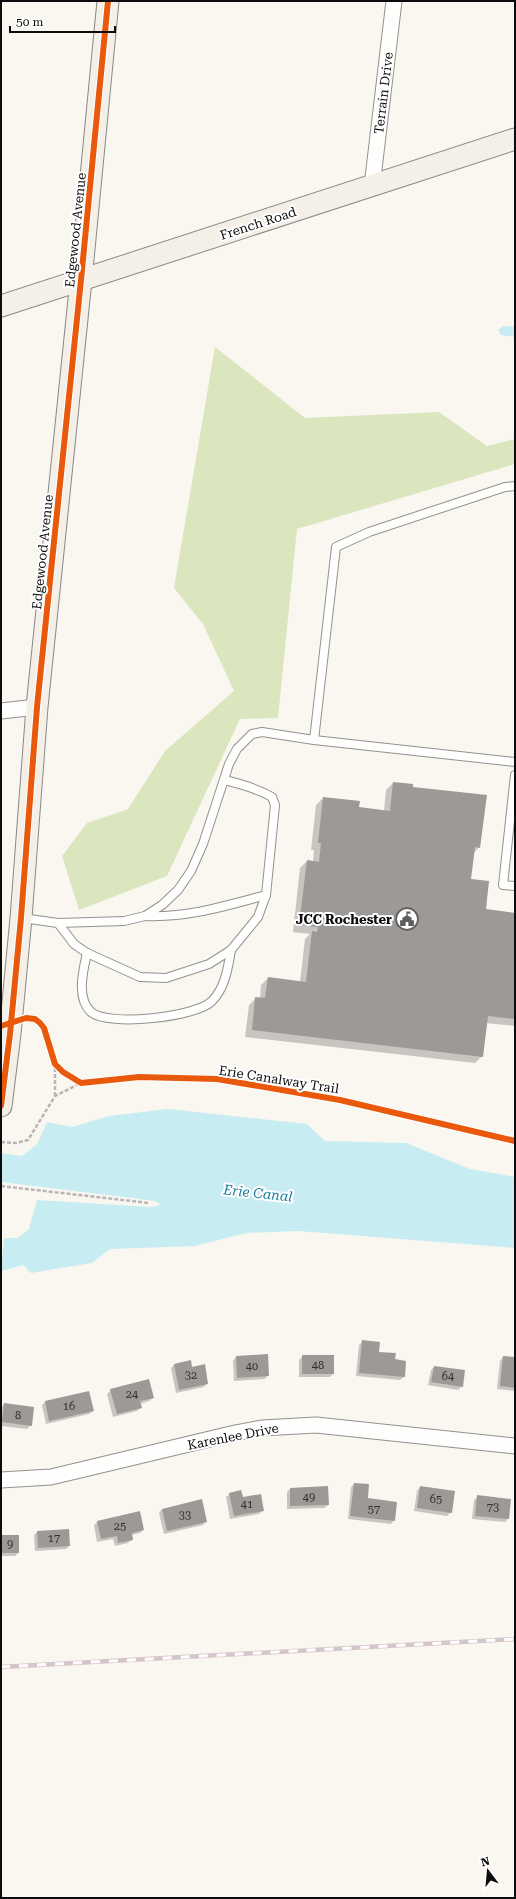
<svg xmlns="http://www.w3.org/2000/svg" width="516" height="1899" font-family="'Roboto Serif',serif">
<rect width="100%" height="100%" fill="#faf6f0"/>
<!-- forest -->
<polygon fill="#dbe6be" points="215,347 305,418 439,412 487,446 515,439 515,464 297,529 278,718 240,719 167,876 79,910 62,856 87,823 128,809 165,751 234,691 203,624 174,588"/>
<!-- water -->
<g fill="#c7edf3">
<polygon points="503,326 515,327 515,337 501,335 498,330"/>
<polygon points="168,1109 307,1124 325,1141 406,1143 470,1169 515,1177 515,1248 298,1231 246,1233 195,1246 110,1249 92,1263 31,1273 23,1265 1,1271 4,1238 18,1238 29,1229 37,1200 151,1207 161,1205 155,1201 1,1182 1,1153 22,1156 37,1144 47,1122 72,1127 109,1116"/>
</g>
<!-- shadow -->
<g fill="#0003">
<polygon points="393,783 411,788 479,847 473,854 470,880 485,910 515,914 515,1026 486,1023 482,1056 475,1063 245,1037 249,1005 256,998 260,999 261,985 268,978 300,982 305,939 310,934 293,932 300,868 307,861 313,862 314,850 311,850 316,805 323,798 358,808 384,811 386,790"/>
<polygon points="362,1342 378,1352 394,1360 404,1377 400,1380 356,1376 359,1345"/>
<polygon points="303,1356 333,1374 330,1377 299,1377 299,1360"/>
<polygon points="236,1357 268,1375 265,1379 234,1381 233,1361"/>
<polygon points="503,1357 515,1358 515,1391 497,1389 500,1361"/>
<polygon points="174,1365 192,1368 207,1383 204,1387 176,1393 171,1368"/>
<polygon points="434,1367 462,1386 458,1390 428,1385 431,1370"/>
<polygon points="111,1390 153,1398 149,1401 140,1404 141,1407 137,1411 113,1417 107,1394"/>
<polygon points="45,1402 93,1411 89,1414 46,1424 42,1405"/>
<polygon points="4,1404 31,1425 27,1429 1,1426 1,1408"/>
<polygon points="354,1484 367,1499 394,1520 391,1524 348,1519 351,1487"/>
<polygon points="420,1487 451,1512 447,1516 414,1511 417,1491"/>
<polygon points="290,1489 328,1505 324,1508 287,1509 287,1492"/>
<polygon points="230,1494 242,1498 263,1510 259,1514 230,1519 226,1497"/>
<polygon points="478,1497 508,1519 505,1522 472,1519 474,1500"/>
<polygon points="162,1509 206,1521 203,1525 164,1534 159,1513"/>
<polygon points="139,1513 143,1530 140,1533 131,1535 132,1539 128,1543 115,1546 113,1539 97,1542 94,1525 97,1522"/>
<polygon points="37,1532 69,1546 66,1549 35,1551 34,1535"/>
<polygon points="1,1536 18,1553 15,1556 1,1556"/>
</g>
<!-- building -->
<g fill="#9c9996">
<polygon points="393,782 413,784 413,787 487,795 480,848 475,847 471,879 489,881 486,909 515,913 515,1019 488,1016 483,1057 252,1030 255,997 265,998 268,977 306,982 312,931 317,932 318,927 299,925 307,860 319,862 321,843 318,843 323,797 360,801 359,807 390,811"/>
<polygon points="362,1340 380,1342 379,1352 396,1353 395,1359 406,1361 405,1377 359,1373"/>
<polygon points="268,1354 269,1376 237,1378 236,1356"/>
<rect x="302" y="1355" width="32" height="19"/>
<polygon points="503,1356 515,1357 515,1388 500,1386"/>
<polygon points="191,1360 192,1367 205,1364 208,1384 179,1390 174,1364"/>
<polygon points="434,1366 465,1370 463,1387 431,1382"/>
<polygon points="149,1379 154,1398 140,1401 142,1408 117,1414 110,1389"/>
<polygon points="89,1391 94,1411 49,1421 45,1401"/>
<polygon points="4,1403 34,1407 32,1426 2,1422"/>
<polygon points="354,1483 369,1484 368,1498 397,1502 395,1521 350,1516"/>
<polygon points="328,1486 329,1505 290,1506 290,1488"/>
<polygon points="420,1486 455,1491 452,1513 417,1508"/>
<polygon points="241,1490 243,1497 261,1494 264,1511 234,1516 229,1493"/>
<polygon points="477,1495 511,1499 509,1519 475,1516"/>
<polygon points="202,1499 207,1522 167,1531 162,1509"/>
<polygon points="140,1511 144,1530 132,1533 133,1540 118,1543 117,1536 101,1539 97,1521"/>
<polygon points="69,1529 70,1546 38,1548 37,1531"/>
<rect x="1" y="1535" width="18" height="18"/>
</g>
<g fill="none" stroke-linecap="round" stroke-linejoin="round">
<!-- lane casing -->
<g stroke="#93918f" stroke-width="10">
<g id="lane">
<polyline points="314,740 336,547 369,532 505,487 515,486"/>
<polyline points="515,775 503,885 515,886"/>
<path d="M145,916C187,918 225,906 266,895"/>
<polyline points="22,918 58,923 124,921 145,916 162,905 178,890 191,871 203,844 229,764 237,749 252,734 262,732 314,740 515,762"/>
<path d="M58,923L74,944L87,953L140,977L166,978L209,964L231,950L258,917L266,895L275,805L272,797C256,788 242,784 224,780"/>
<path d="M87,953C83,971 76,998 91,1012C108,1027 197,1017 212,1001C225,988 228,968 231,950"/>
</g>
</g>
<!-- street casing -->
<g stroke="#93918f" stroke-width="17">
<g id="street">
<polyline points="372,186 394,1"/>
<polyline points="1,711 37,707"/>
<polyline points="1,1480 51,1477 235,1433 262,1428 316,1425 515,1446"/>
</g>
</g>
<!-- secondary casing -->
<g stroke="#8a8885" stroke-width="23">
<g id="secondary">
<polyline points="1,306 515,139"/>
<polyline points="1,1106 10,1034 21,918 37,707 81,280 108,1"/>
</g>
</g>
<!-- path -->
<g stroke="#b7b6b5" stroke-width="2.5" stroke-dasharray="4 2" stroke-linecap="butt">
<polyline points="55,1096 55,1064"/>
<polyline points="1,1142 16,1143 28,1140 55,1096 81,1083"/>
<polyline points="1,1186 149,1203"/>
</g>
<!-- lane -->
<use href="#lane" stroke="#fefefd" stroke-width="8"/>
<!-- street -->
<use href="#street" stroke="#fefefd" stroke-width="15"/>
<!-- secondary -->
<use href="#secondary" stroke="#f4f0e8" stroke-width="21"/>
<!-- rail casing -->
<g stroke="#d6c5c8" stroke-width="4.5">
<polyline id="rail" points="1,1667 515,1639"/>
</g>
<!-- rail -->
<use href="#rail" stroke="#fff" stroke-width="3" stroke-dasharray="9" stroke-linecap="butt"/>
<!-- cycleway casing -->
<g stroke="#fff" stroke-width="8">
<g id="cycleway">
<polyline points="1,1026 26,1018 35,1019 40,1023 44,1028 55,1064 63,1072 81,1083 139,1077 217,1079 340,1100 515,1141"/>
<polyline points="1,1106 10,1034 21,918 37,707 81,280 108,1"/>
</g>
</g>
<!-- cycleway -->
<use href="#cycleway" stroke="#e8590c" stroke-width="6"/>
</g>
<!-- icons -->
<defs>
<g id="civic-ring" transform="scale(1.15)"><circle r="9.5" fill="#fff" stroke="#5f5e5c" stroke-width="1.5"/><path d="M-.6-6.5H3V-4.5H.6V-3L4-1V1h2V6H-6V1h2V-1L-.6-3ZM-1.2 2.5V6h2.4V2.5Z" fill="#5f5e5c"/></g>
</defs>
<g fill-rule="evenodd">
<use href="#civic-ring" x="407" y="919"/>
</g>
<g text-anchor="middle" stroke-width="4" stroke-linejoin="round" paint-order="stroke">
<!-- number labels -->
<g font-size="11" fill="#302f2e">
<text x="318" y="1369">48</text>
<text x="252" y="1370">40</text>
<text x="191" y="1379">32</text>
<text x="448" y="1380">64</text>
<text x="132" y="1398">24</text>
<text x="69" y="1410">16</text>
<text x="18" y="1419">8</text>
<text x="309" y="1501">49</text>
<text x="436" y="1503">65</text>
<text x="247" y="1508">41</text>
<text x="493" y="1511">73</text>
<text x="374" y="1513">57</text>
<text x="185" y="1519">33</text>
<text x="120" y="1530">25</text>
<text x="54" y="1542">17</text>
<text x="10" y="1548">9</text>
</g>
<!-- street labels -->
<g font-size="13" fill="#0c0c0c" stroke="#fff">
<text transform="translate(383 93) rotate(-83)" y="5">Terrain Drive</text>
<text transform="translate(258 223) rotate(-18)" y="5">French Road</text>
<text transform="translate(75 230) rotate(-84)" y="5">Edgewood Avenue</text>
<text transform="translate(42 552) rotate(-84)" y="5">Edgewood Avenue</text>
<text transform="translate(279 1079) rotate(9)" y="5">Erie Canalway Trail</text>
<text transform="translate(233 1436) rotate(-11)" y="5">Karenlee Drive</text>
</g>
<!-- poi labels -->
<g font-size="13" font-weight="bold" fill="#0c0c0c" stroke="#fff" text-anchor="end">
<text x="392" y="924">JCC Rochester</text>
</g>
<!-- water labels -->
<g font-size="14" font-style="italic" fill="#197c9a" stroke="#fff">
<text transform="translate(258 1193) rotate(6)" y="5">Erie Canal</text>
</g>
</g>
<!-- border -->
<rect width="516" height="1899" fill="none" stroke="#0c0c0c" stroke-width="4"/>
<!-- north arrow -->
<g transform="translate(488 1871) rotate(344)" stroke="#ffffff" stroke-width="3" paint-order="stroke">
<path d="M0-3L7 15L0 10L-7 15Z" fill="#0c0c0c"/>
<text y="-6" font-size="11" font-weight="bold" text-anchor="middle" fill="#0c0c0c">N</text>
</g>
<!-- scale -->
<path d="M10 26v6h105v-6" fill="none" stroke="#0c0c0c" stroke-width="2"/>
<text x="16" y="26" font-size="12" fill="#0c0c0c" stroke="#ffffff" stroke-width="3" paint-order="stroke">50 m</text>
</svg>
